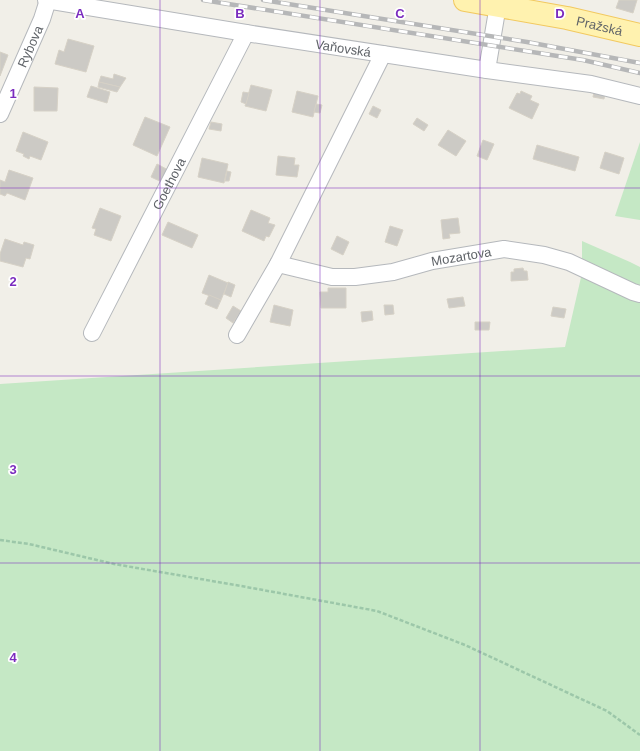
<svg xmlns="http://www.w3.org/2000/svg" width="640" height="751" font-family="Arial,sans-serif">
<rect width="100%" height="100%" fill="#f1efe8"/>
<!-- green -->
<g fill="#c5e8c5">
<polygon points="640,142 640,220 615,216"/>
<polygon points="582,241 630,262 640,267 640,751 0,751 0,384 565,347 582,273"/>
</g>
<!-- building -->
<g fill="#cccac5" stroke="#d6d1c6">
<polygon points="619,0 637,0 633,13 616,8"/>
<polygon points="68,39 94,46 86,72 55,64 59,50 64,52"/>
<polygon points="0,52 8,55 0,76"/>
<polygon points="114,74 126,78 120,87 99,82 101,76 113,79"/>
<polygon points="99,82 120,87 117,92 98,87"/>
<polygon points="251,85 272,90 266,111 245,106"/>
<polygon points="91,86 110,92 107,103 87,97"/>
<polygon points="34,87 58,88 57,111 34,111"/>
<polygon points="297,91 318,96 313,117 292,112"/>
<polygon points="521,91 532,96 530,100 539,104 532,119 509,108 517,93 520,94"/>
<polygon points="243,92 249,93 246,104 241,102"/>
<polygon points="594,92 605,94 604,99 593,97"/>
<polygon points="316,104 322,105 320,113 314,112"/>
<polygon points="373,106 381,110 377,118 369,114"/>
<polygon points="145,117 170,127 157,156 133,145"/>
<polygon points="417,118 428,125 424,131 413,124"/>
<polygon points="211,122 222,124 221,131 209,129"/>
<polygon points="448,130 466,141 456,156 438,145"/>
<polygon points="23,132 48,142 41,160 30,156 29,159 23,156 24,154 16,151"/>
<polygon points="483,140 494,144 487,160 477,156"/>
<polygon points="537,145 579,157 575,171 533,159"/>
<polygon points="605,152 624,158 619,174 600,168"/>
<polygon points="278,156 295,158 294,165 299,165 297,177 276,175"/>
<polygon points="202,158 228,164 224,183 198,177"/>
<polygon points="157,164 170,171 164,183 151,177"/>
<polygon points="9,170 33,178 25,200 7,193 5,196 0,194 0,180 5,182"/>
<polygon points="227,171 231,172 229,181 225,181"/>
<polygon points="100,208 121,216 111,241 94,235 96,229 92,228"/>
<polygon points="251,210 270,218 268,223 275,225 269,237 266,236 264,241 242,231"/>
<polygon points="458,218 460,233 449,234 450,238 443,239 441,220"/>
<polygon points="168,222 198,235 192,248 162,235"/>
<polygon points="390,226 403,230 397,246 385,242"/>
<polygon points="337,236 349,242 343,255 331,249"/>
<polygon points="5,239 23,245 24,242 34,245 30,259 26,258 23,267 0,261 0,254"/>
<polygon points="523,268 524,271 527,271 528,280 511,281 511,272 514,272 514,269"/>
<polygon points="209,275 228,283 221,300 202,293"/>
<polygon points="228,282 235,285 231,297 224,294"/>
<polygon points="328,288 346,288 346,308 321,308 320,292 328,292"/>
<polygon points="209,295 221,300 217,309 205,304"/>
<polygon points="463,297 465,306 449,308 447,299"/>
<polygon points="274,305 293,310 290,326 270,322"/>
<polygon points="384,305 393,305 394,314 385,315"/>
<polygon points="233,306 241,311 233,323 226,318"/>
<polygon points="553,307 566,309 564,318 551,316"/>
<polygon points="372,311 373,320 362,322 361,312"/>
<polygon points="475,322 490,322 489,330 475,330"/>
</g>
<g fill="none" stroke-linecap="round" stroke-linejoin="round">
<!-- minor casing -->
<g stroke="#b5b8bc" stroke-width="18">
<g id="minor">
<path id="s1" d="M46,0L246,33L487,70L591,84L640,96"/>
<polyline points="487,70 498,5"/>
<path id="s2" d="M0,114L42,19L48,0"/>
<path id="s3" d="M278,264L332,277H355L393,272L432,261L504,249L544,255L569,262L633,292L640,294"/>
<path id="s4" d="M92,333L246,33"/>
<polyline points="237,335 278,264 383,54"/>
</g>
</g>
<!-- primary casing -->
<g stroke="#f2c960" stroke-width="24">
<g id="primary">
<path id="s5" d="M465,0L567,18L640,35"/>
</g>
</g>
<!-- path -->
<polyline stroke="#9cc7a9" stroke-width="2.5" stroke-dasharray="4 2" stroke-linecap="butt" points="0,540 29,544 114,564 241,586 377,611 465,645 607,711 640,735"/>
<!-- minor -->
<use href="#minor" stroke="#fff" stroke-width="16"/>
<!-- primary -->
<use href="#primary" stroke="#fff2af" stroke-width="22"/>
<!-- rail casing -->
<g stroke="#b6b7b8" stroke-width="4.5">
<g id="rail">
<polyline points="203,0 583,60 640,73"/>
<polyline points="263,0 527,42 640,63"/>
</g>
</g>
<!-- rail -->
<use href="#rail" stroke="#fff" stroke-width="3" stroke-dasharray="9" stroke-linecap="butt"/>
</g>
<!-- grid -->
<path fill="none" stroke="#7b2cbf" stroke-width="1" stroke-opacity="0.55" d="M160,0V751M320,0V751M480,0V751M0,188H640M0,376H640M0,563H640"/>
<g text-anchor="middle" stroke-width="3.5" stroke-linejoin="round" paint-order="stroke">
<!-- street labels -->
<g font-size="13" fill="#5f6368" stroke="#fff">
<text dy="5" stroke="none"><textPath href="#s5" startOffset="137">Pražská</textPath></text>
<text dy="5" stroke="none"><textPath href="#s2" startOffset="74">Rybova</textPath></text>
<text dy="5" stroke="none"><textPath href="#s1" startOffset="301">Vaňovská</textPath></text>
<text dy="5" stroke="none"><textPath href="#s4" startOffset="168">Goethova</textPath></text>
<text dy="5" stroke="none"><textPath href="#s3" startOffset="187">Mozartova</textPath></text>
</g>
</g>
<g font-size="13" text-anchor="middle" font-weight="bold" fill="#7b2cbf" stroke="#fff" stroke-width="3.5" stroke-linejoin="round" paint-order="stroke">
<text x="80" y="18">A</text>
<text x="240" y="18">B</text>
<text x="400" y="18">C</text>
<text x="560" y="18">D</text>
<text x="13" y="98">1</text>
<text x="13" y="286">2</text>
<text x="13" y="474">3</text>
<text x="13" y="662">4</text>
</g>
</svg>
